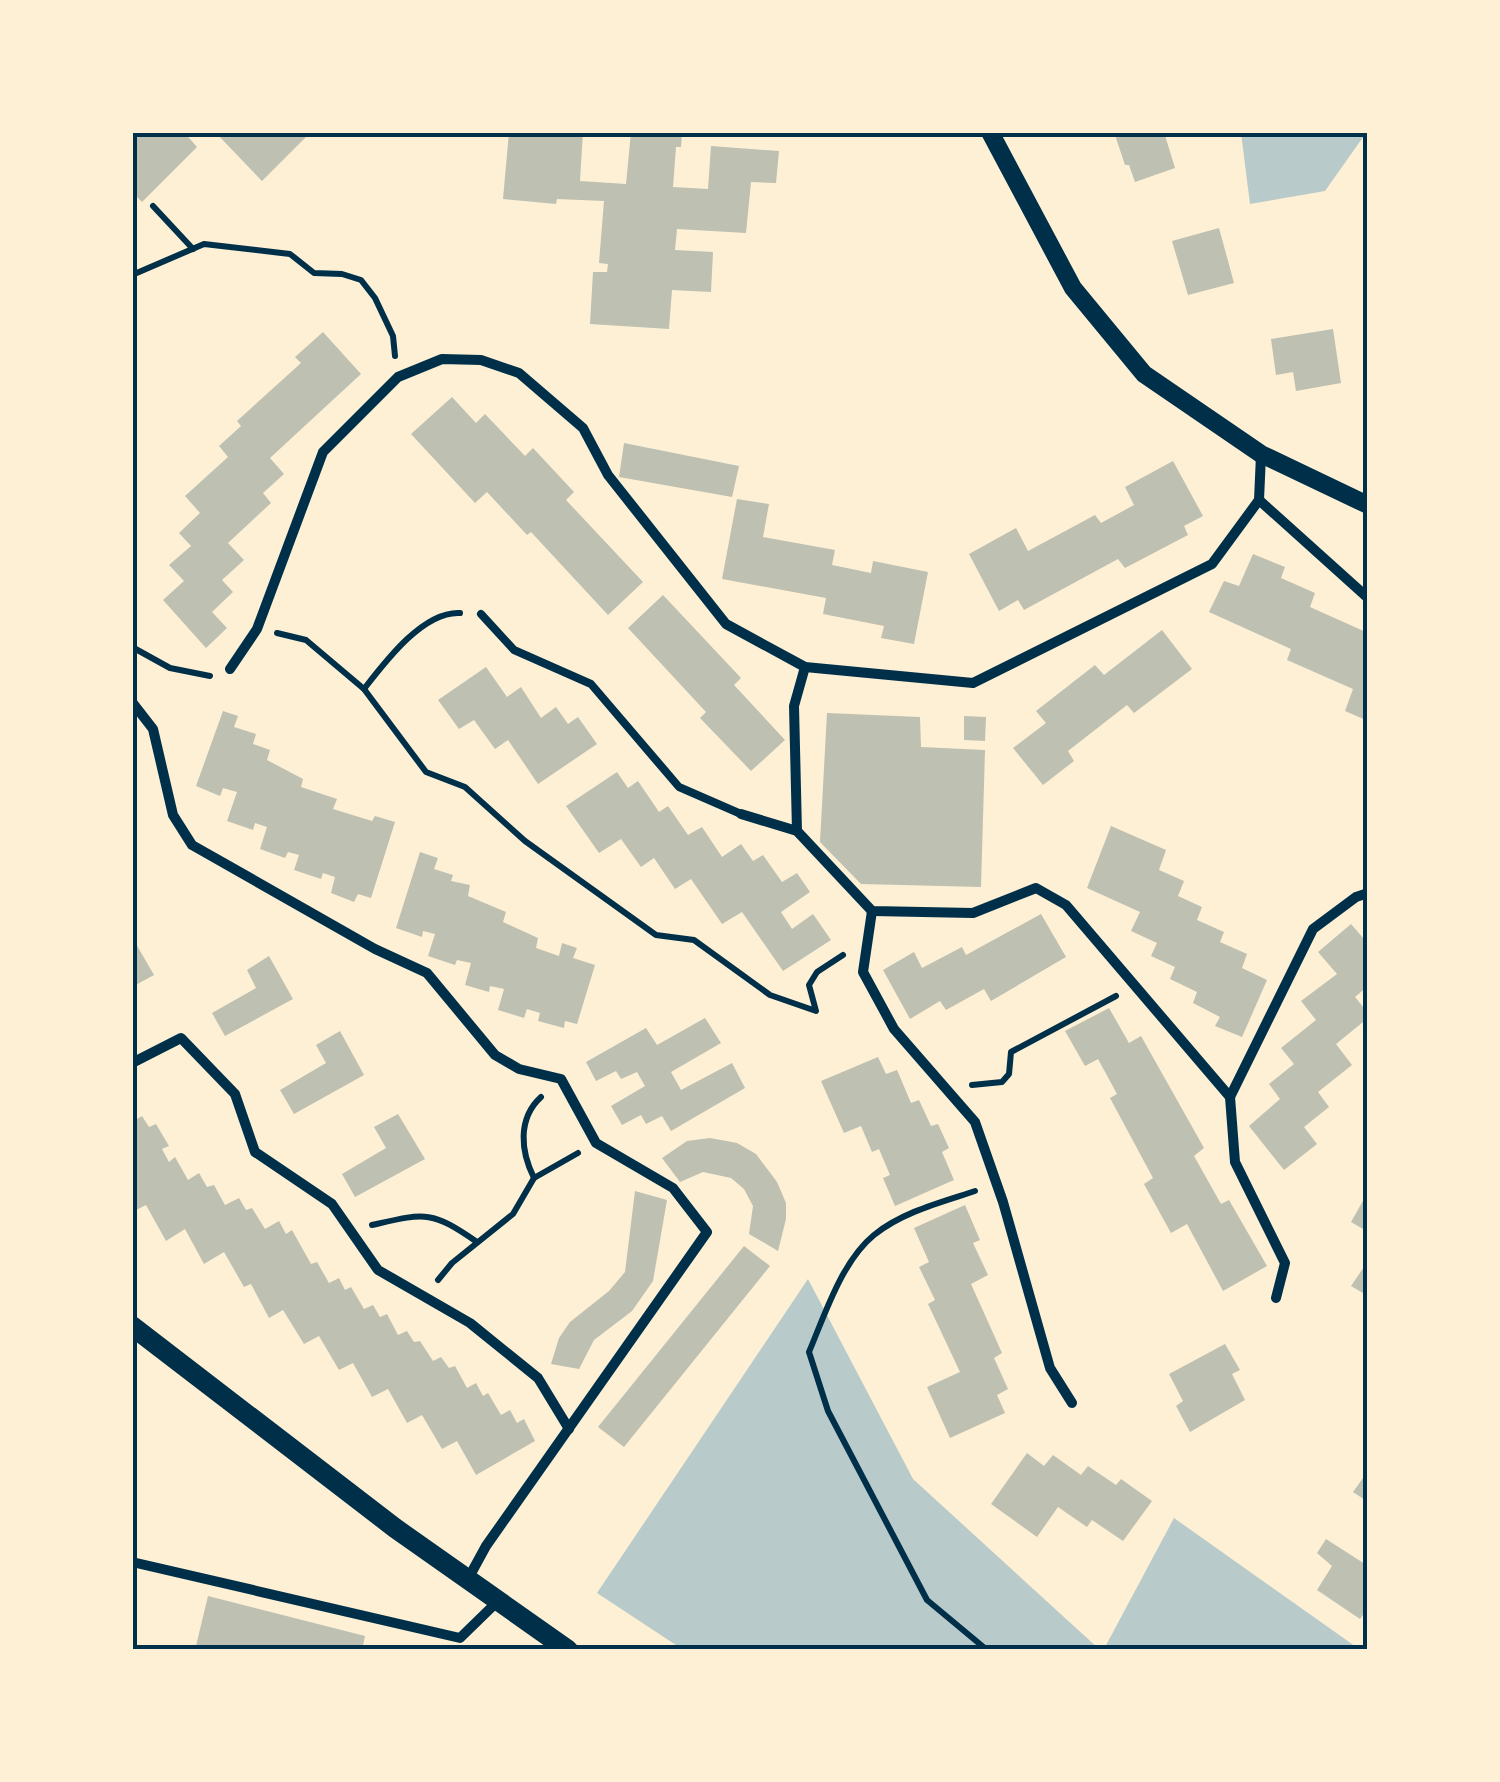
<svg xmlns="http://www.w3.org/2000/svg" width="1500" height="1782" font-family="'Golos Text',sans-serif">
<rect width="100%" height="100%" fill="#fdf0d5"/>
<!-- green -->
<g fill="#b9caca">
<polygon points="1241,133 1241,132 1366,133 1325,191 1250,204"/>
<polygon points="808,1279 913,1479 1099,1649 682,1649 597,1593"/>
<polygon points="1174,1518 1359,1649 1104,1649"/>
</g>
<!-- building -->
<g fill="#bec0b2">
<polygon points="132,132 184,132 197,147 142,202 132,192"/>
<polygon points="215,132 311,132 262,181"/>
<polygon points="509,132 583,132 580,181 626,184 631,132 682,132 681,147 676,147 673,187 708,189 711,146 779,151 776,183 751,182 746,233 677,229 675,250 713,252 711,292 672,290 669,329 590,324 593,272 607,272 608,264 599,263 604,201 557,199 556,204 503,199"/>
<polygon points="1114,132 1164,132 1175,168 1135,182 1129,165 1125,165"/>
<polygon points="1219,228 1234,283 1188,295 1172,241"/>
<polygon points="1333,329 1341,383 1296,391 1293,372 1276,375 1271,339"/>
<polygon points="323,332 361,374 270,458 284,474 263,493 271,503 228,543 244,560 222,580 233,592 212,612 227,628 206,648 163,600 184,581 169,565 191,546 179,533 200,513 185,496 228,457 219,446 241,426 237,421 301,363 295,357"/>
<polygon points="452,397 476,423 485,414 525,456 533,448 574,492 566,500 643,582 608,615 531,532 527,535 487,492 475,503 411,434"/>
<polygon points="624,443 739,466 732,497 619,477"/>
<polygon points="1173,461 1203,516 1184,526 1188,535 1125,568 1118,559 1024,610 1018,600 999,611 969,554 1016,528 1028,551 1095,515 1101,523 1134,505 1125,487"/>
<polygon points="737,499 769,504 763,537 835,550 832,565 871,573 873,561 928,572 914,644 881,638 884,626 823,614 826,598 722,579"/>
<polygon points="1253,554 1285,567 1281,578 1315,593 1310,607 1368,633 1368,721 1345,711 1353,689 1287,660 1291,649 1209,612 1224,581 1239,586"/>
<polygon points="663,595 741,678 734,685 785,740 751,771 700,718 706,712 628,628"/>
<polygon points="1162,630 1192,669 1134,713 1127,705 1068,751 1074,761 1043,785 1013,748 1046,723 1036,711 1095,665 1104,675"/>
<polygon points="486,667 507,697 521,687 541,718 556,707 568,724 578,717 597,744 538,784 508,740 495,749 474,720 459,729 438,700"/>
<polygon points="223,711 238,716 234,727 256,734 253,744 270,750 267,760 303,779 301,787 337,799 333,809 372,821 375,816 395,822 371,898 358,894 354,902 331,893 335,877 323,873 321,879 294,870 299,855 288,852 285,858 260,849 267,827 255,823 253,830 227,821 237,792 223,788 220,796 196,786"/>
<polygon points="827,713 920,717 921,747 985,750 981,887 861,884 820,842"/>
<polygon points="964,716 986,717 985,741 964,740"/>
<polygon points="617,772 628,788 638,781 659,812 668,806 688,835 702,827 722,857 741,844 753,861 763,855 782,882 797,873 810,892 781,912 792,929 813,914 831,940 783,971 742,912 722,924 691,879 675,889 654,858 641,867 621,839 599,853 566,806"/>
<polygon points="1111,826 1166,850 1159,870 1184,881 1178,896 1202,907 1197,920 1224,932 1220,942 1247,954 1242,968 1267,980 1242,1037 1215,1026 1220,1017 1193,1003 1197,992 1170,979 1175,967 1151,956 1157,943 1131,931 1140,912 1087,888"/>
<polygon points="420,852 438,858 434,869 453,875 451,881 470,885 468,896 506,912 503,922 538,938 536,948 559,956 562,943 577,948 573,958 595,965 577,1024 565,1021 564,1028 538,1021 540,1013 527,1009 524,1018 498,1010 504,989 490,986 489,992 465,985 471,963 457,960 455,965 428,956 435,934 423,931 422,937 396,928"/>
<polygon points="1041,914 1066,957 991,1001 984,989 946,1010 940,1001 910,1019 883,970 914,952 922,968 962,947 966,955"/>
<polygon points="1351,924 1364,939 1368,936 1368,986 1355,997 1368,1013 1368,1018 1336,1044 1352,1065 1318,1092 1329,1107 1304,1127 1317,1144 1284,1170 1249,1126 1280,1099 1269,1084 1294,1064 1281,1048 1316,1020 1301,1001 1337,974 1318,952"/>
<polygon points="132,937 154,975 132,987"/>
<polygon points="269,956 293,999 225,1036 212,1013 256,988 247,970"/>
<polygon points="1109,1008 1129,1043 1141,1036 1204,1148 1194,1156 1221,1204 1229,1200 1267,1266 1223,1291 1187,1224 1171,1233 1144,1184 1153,1178 1110,1098 1117,1094 1098,1059 1085,1066 1065,1031"/>
<polygon points="705,1018 721,1043 671,1072 681,1090 732,1063 745,1088 671,1131 662,1116 646,1124 641,1115 622,1125 611,1106 645,1086 637,1072 621,1079 616,1071 596,1081 586,1062 646,1028 657,1045"/>
<polygon points="340,1031 364,1075 294,1114 280,1090 326,1063 316,1045"/>
<polygon points="878,1057 886,1074 897,1070 911,1103 919,1100 931,1126 938,1124 949,1148 942,1152 954,1180 895,1206 883,1178 890,1175 879,1149 872,1152 861,1126 844,1133 821,1081"/>
<polygon points="398,1114 425,1159 355,1197 342,1174 386,1148 374,1127"/>
<polygon points="142,1116 149,1127 156,1124 169,1146 162,1149 169,1162 175,1157 188,1180 199,1173 207,1187 214,1185 225,1205 239,1198 246,1210 252,1208 265,1229 279,1221 286,1234 292,1230 311,1264 317,1262 329,1283 339,1278 345,1290 351,1287 364,1309 373,1305 380,1317 387,1314 398,1335 407,1331 414,1342 420,1341 433,1361 441,1357 449,1368 455,1366 467,1388 476,1383 483,1396 488,1393 501,1415 510,1410 517,1423 524,1419 535,1441 476,1475 457,1441 442,1449 422,1415 407,1423 388,1389 372,1397 353,1363 339,1370 319,1336 304,1344 283,1310 269,1318 251,1284 244,1287 224,1252 204,1264 185,1229 166,1241 146,1205 132,1212 132,1122"/>
<polygon points="710,1138 737,1143 756,1154 777,1182 786,1203 786,1219 778,1251 749,1234 753,1206 744,1189 731,1178 703,1172 680,1182 662,1158 687,1141"/>
<polygon points="635,1191 667,1200 653,1281 632,1311 594,1340 579,1369 551,1364 559,1338 570,1322 609,1291 625,1272"/>
<polygon points="1368,1192 1368,1223 1363,1229 1351,1222"/>
<polygon points="965,1205 980,1240 973,1243 988,1275 971,1284 1002,1353 994,1358 1008,1389 997,1395 1005,1413 950,1438 927,1387 960,1372 928,1304 935,1300 919,1267 929,1262 914,1228"/>
<polygon points="744,1246 770,1266 624,1447 598,1427"/>
<polygon points="1368,1261 1368,1296 1351,1286"/>
<polygon points="1225,1344 1240,1370 1232,1374 1245,1400 1190,1432 1176,1406 1183,1401 1169,1374"/>
<polygon points="1027,1453 1044,1466 1053,1455 1081,1475 1088,1466 1116,1485 1121,1479 1152,1501 1123,1541 1092,1520 1087,1527 1058,1507 1037,1537 991,1504"/>
<polygon points="1368,1471 1368,1502 1353,1492"/>
<polygon points="1326,1539 1368,1566 1368,1608 1360,1619 1317,1590 1332,1566 1317,1553"/>
<polygon points="208,1596 365,1636 362,1650 195,1650"/>
</g>
<g fill="none" stroke-linecap="round" stroke-linejoin="round">
<!-- path -->
<g stroke="#003049" stroke-width="6">
<polyline points="153,206 193,249"/>
<polyline points="132,275 204,244 290,254 314,273 342,274 361,280 375,298 393,336 395,356"/>
<polyline points="277,633 306,640 364,689 426,772 465,787 525,841 656,935 694,940 770,995 816,1011 809,985 817,972 843,955"/>
<polyline points="132,647 170,668 210,676"/>
<path d="M364,689C385,662 423,611 460,613"/>
<polyline points="972,1085 1002,1082 1009,1074 1011,1052 1116,996"/>
<path d="M534,1178C521,1152 517,1119 541,1097"/>
<path d="M975,1191C942,1202 902,1212 874,1235C842,1261 825,1314 809,1352L828,1411L927,1600L987,1650"/>
<path d="M372,1225C425,1213 431,1210 477,1242"/>
<polyline points="438,1280 452,1263 513,1214 534,1178 578,1153"/>
</g>
<!-- service -->
<polyline stroke="#003049" stroke-width="8" points="481,614 514,650 591,684 679,787 741,814"/>
<!-- minor -->
<g stroke="#003049" stroke-width="10">
<polyline points="1259,500 1368,598"/>
<polyline points="230,669 257,629 323,452 398,377 442,359 481,360 519,373 583,428 608,475 726,624 805,667 973,683 1212,564 1259,500 1261,455"/>
<polyline points="132,702 153,729 173,815 192,845 375,949 427,973 495,1055 519,1069 561,1079 596,1143 673,1188 707,1232 486,1546 468,1579"/>
<polyline points="741,814 797,831 872,911 973,913 1036,888 1066,905 1230,1097 1313,929 1356,897 1368,893"/>
<polyline points="797,831 794,706 805,667"/>
<polyline points="872,911 863,972 894,1029 975,1122 1003,1202 1050,1368 1072,1403"/>
<polyline points="132,1063 181,1038 235,1094 255,1152 332,1204 378,1270 470,1323 538,1378 569,1429"/>
<polyline points="1230,1097 1235,1162 1285,1263 1276,1298"/>
<polyline points="132,1562 460,1638 497,1602"/>
</g>
<!-- tertiary -->
<polyline stroke="#003049" stroke-width="18" points="990,132 1073,288 1144,374 1261,454 1368,505"/>
<!-- secondary -->
<polyline stroke="#003049" stroke-width="20" points="132,1326 395,1528 568,1650"/>
</g>
<!-- border -->
<rect width="1500" height="1782" fill="none" stroke="#fdf0d5" stroke-width="270"/>
<rect x="135" y="135" width="1230" height="1512" fill="none" stroke="#003049" stroke-width="4"/>
</svg>
